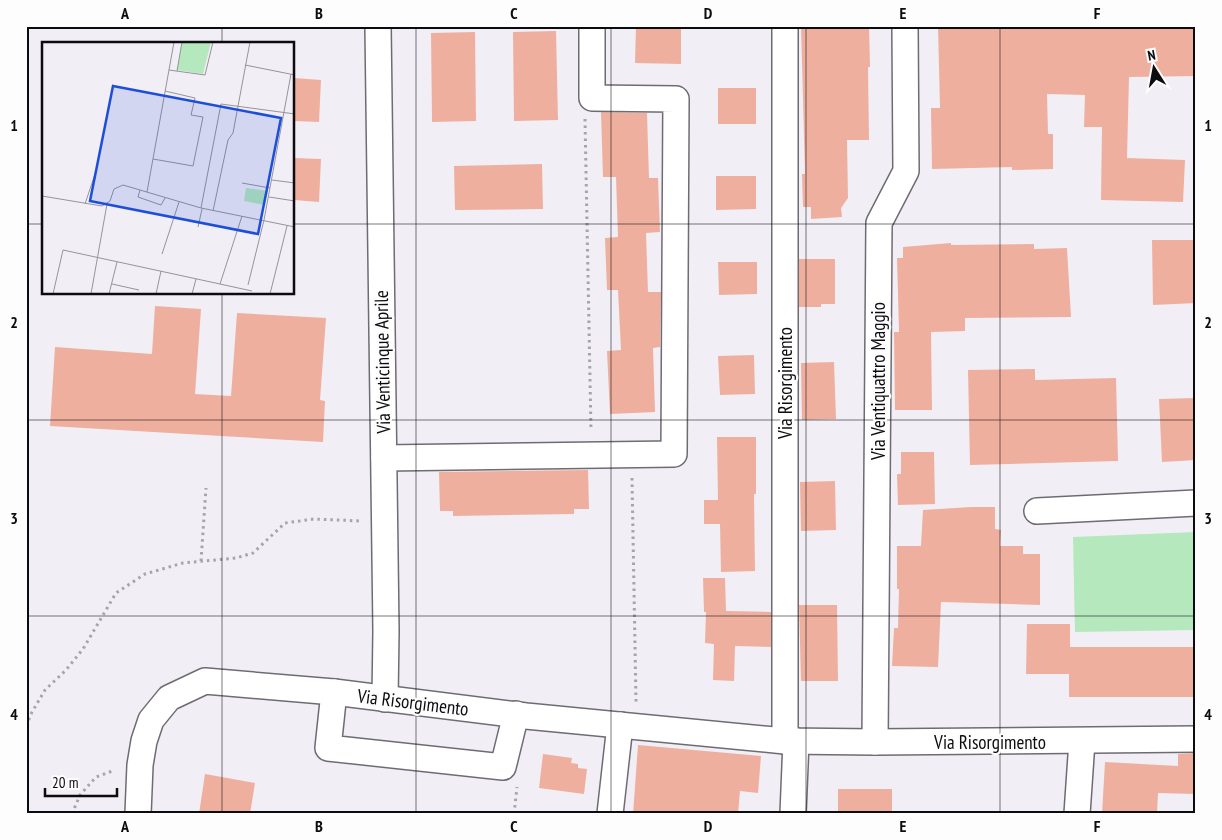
<svg xmlns="http://www.w3.org/2000/svg" width="1222" height="840" font-family="'PT Sans Narrow',sans-serif">
<rect width="100%" height="100%" fill="#f2eef6"/>
<!-- green -->
<polygon fill="#b5e8bc" points="1196,532 1196,630 1075,632 1073,537"/>
<!-- building -->
<g fill="#efaf9e">
<polygon points="636,26 681,26 681,64 635,63"/>
<polygon points="801,26 869,26 870,67 868,67 869,140 847,140 848,198 841,208 842,217 811,219 811,207 803,207 802,174 805,174"/>
<polygon points="938,26 1196,26 1196,76 1129,77 1127,158 1185,160 1183,202 1101,200 1102,127 1084,127 1085,95 1047,94 1048,134 1053,134 1053,169 1012,170 1012,167 932,169 931,108 940,108"/>
<polygon points="556,31 558,120 514,121 513,32"/>
<polygon points="475,32 476,121 432,122 431,33"/>
<polygon points="294,78 321,80 319,122 294,121"/>
<rect x="718" y="88" width="38" height="36"/>
<polygon points="601,112 647,113 649,178 658,178 660,232 646,233 648,292 661,292 660,347 653,348 655,412 610,414 607,351 621,350 618,290 607,290 605,238 618,237 616,177 603,177"/>
<polygon points="294,158 321,159 319,202 294,200"/>
<polygon points="542,164 543,209 455,210 454,166"/>
<polygon points="716,176 756,176 756,209 716,210"/>
<polygon points="1152,240 1196,240 1196,303 1153,305"/>
<polygon points="951,243 951,245 1034,244 1034,249 1067,248 1071,317 965,318 965,331 931,332 932,410 895,410 894,332 899,332 897,258 903,258 903,247"/>
<polygon points="799,259 835,259 835,304 821,304 821,307 799,307"/>
<polygon points="718,262 757,262 757,294 719,295"/>
<polygon points="155,306 201,309 195,394 231,396 237,313 326,318 320,400 325,401 323,442 50,426 55,347 152,354"/>
<polygon points="754,355 755,394 720,395 718,356"/>
<polygon points="834,362 836,419 802,420 801,363"/>
<polygon points="1035,369 1035,380 1116,378 1118,461 970,465 968,370"/>
<polygon points="1196,398 1196,460 1162,462 1159,399"/>
<polygon points="717,437 756,437 756,494 754,494 755,571 721,572 720,524 704,524 704,500 718,500"/>
<polygon points="901,452 934,452 935,504 898,505 897,474 901,474"/>
<polygon points="588,470 589,509 574,509 574,514 453,516 453,511 440,511 439,472"/>
<polygon points="835,481 836,530 801,531 800,482"/>
<polygon points="971,507 995,507 995,529 1001,530 1000,546 1023,546 1023,554 1040,554 1040,605 941,602 938,667 892,666 894,628 898,628 899,589 897,589 897,546 921,546 923,510"/>
<polygon points="703,578 725,578 726,611 771,612 771,647 735,646 734,681 713,680 714,644 705,643 706,612 704,612"/>
<polygon points="799,605 837,605 838,681 801,681"/>
<polygon points="1027,624 1070,624 1070,647 1196,647 1196,697 1069,697 1069,674 1026,674"/>
<polygon points="638,745 761,756 758,793 740,791 738,814 633,814"/>
<polygon points="1196,753 1196,794 1158,793 1157,814 1102,814 1105,762 1178,766 1178,754"/>
<polygon points="543,754 572,758 571,763 578,764 578,768 587,769 584,794 539,788"/>
<polygon points="205,774 255,783 250,814 199,814"/>
<rect x="838" y="789" width="54" height="25"/>
</g>
<g fill="none" stroke-linecap="round" stroke-linejoin="round">
<!-- minor casing -->
<g stroke="#6f6b72" stroke-width="28">
<g id="minor">
<polyline points="378,26 386,631 385,699"/>
<polyline points="785,26 785,741"/>
<polyline points="384,458 674,454 676,99 592,98 592,26"/>
<polyline points="1037,511 1196,503"/>
<polyline points="334,692 328,748 503,767 516,714"/>
<polyline points="875,742 879,223 906,171 905,26"/>
<polyline points="138,814 140,765 144,741 151,720 169,698 205,681 334,692 526,716 785,741 875,742 1196,739"/>
<polyline points="610,814 620,725"/>
<polyline points="793,814 796,741"/>
<polyline points="1077,814 1082,741"/>
</g>
</g>
<!-- path -->
<g stroke="#a6a3aa" stroke-width="3" stroke-dasharray="2.5 4" stroke-linecap="butt">
<polyline points="585,119 591,431"/>
<polyline points="632,478 636,702"/>
<polyline points="201,561 206,488"/>
<polyline points="26,726 32,712 45,690 66,670 83,649 116,593 145,574 183,563 236,558 253,553 285,523 314,519 361,521"/>
<polyline points="72,814 80,795 96,777 115,770"/>
<polyline points="514,814 517,787"/>
</g>
<!-- minor -->
<use href="#minor" stroke="#fff" stroke-width="25"/>
</g>
<!-- grid -->
<path fill="none" stroke="#0c0b0e" stroke-width="1" stroke-opacity="0.55" d="M222,26V44M416,26V814M611,26V814M806,26V814M1000,26V814M26,224H44M294,224H1196M222,294V814M26,420H1196M26,616H1196"/>
<g text-anchor="middle" stroke-width="4.5" stroke-linejoin="round" paint-order="stroke">
<!-- street labels -->
<g font-size="19" fill="#0c0b0e" stroke="#fdfdfe">
<text transform="translate(382 362) rotate(-91)" y="7">Via Venticinque Aprile</text>
<text transform="translate(878 381) rotate(-90)" y="7">Via Ventiquattro Maggio</text>
<text transform="translate(785 383) rotate(-90)" y="7">Via Risorgimento</text>
<text transform="translate(413 702) rotate(7)" y="7">Via Risorgimento</text>
<text x="990" y="749">Via Risorgimento</text>
</g>
</g>
<!-- overview -->
<g transform="translate(42 42)">
<rect width="252" height="252" fill="#f2eef6"/>
<path d="M140,0H169L161,32L135,28ZM204,146L226,149L223,163L202,159Z" fill="#b5e8bc"/>
<path fill="none" stroke="#969399" stroke-width="1" d="M203,23L253,33M127,28L163,33L171,0M135,29L140,0M111,117L151,124L161,75L149,73L153,56L123,49M230,138L253,141M200,141L228,146M98,148L96,155L119,163L123,156M105,150L132,0M0,154L60,164L68,159L72,147L81,143L159,166L253,185M227,155L253,159M43,162L54,129M159,166L179,62L253,72M171,169L186,98L191,91L208,0M156,185L160,167M120,212L137,160M70,242L97,248M178,242L210,249M206,243L222,178L249,32M11,252L21,208L178,242L200,174M49,252L65,162M67,252L75,220M114,252L119,229M150,252L154,237M228,252L245,184"/>
<path fill="#1d4ed8" fill-opacity="0.15" stroke="#1d4ed8" stroke-width="2.5" d="M71,44L239,76L216,192L48,159Z"/>
<rect width="252" height="252" fill="none" stroke="#0c0b0e" stroke-width="2.5"/>
</g>
<!-- border -->
<rect width="1222" height="840" fill="none" stroke="#fdfdfe" stroke-width="55"/>
<!-- north arrow -->
<g transform="translate(1154 68) rotate(349)" stroke="#fdfdfe" stroke-width="4" paint-order="stroke">
<path d="M0-4L9 19L0 12L-9 19Z" fill="#0c0b0e"/>
<text y="-8" font-size="14" font-weight="bold" text-anchor="middle" fill="#0c0b0e">N</text>
</g>
<!-- scale -->
<path d="M45 788v8h72v-8" fill="none" stroke="#0c0b0e" stroke-width="2.5"/>
<text x="52" y="788" font-size="15" fill="#0c0b0e" stroke="#fdfdfe" stroke-width="4" paint-order="stroke">20 m</text>
<rect x="28" y="28" width="1166" height="784" fill="none" stroke="#0c0b0e" stroke-width="2"/>
<g font-size="16" text-anchor="middle" font-weight="bold" fill="#0c0b0e">
<text x="125" y="19">A</text>
<text x="319" y="19">B</text>
<text x="514" y="19">C</text>
<text x="708" y="19">D</text>
<text x="903" y="19">E</text>
<text x="1097" y="19">F</text>
<text x="14" y="131">1</text>
<text x="1208" y="131">1</text>
<text x="14" y="328">2</text>
<text x="1208" y="328">2</text>
<text x="14" y="524">3</text>
<text x="1208" y="524">3</text>
<text x="14" y="720">4</text>
<text x="1208" y="720">4</text>
<text x="125" y="832">A</text>
<text x="319" y="832">B</text>
<text x="514" y="832">C</text>
<text x="708" y="832">D</text>
<text x="903" y="832">E</text>
<text x="1097" y="832">F</text>
</g>
</svg>
